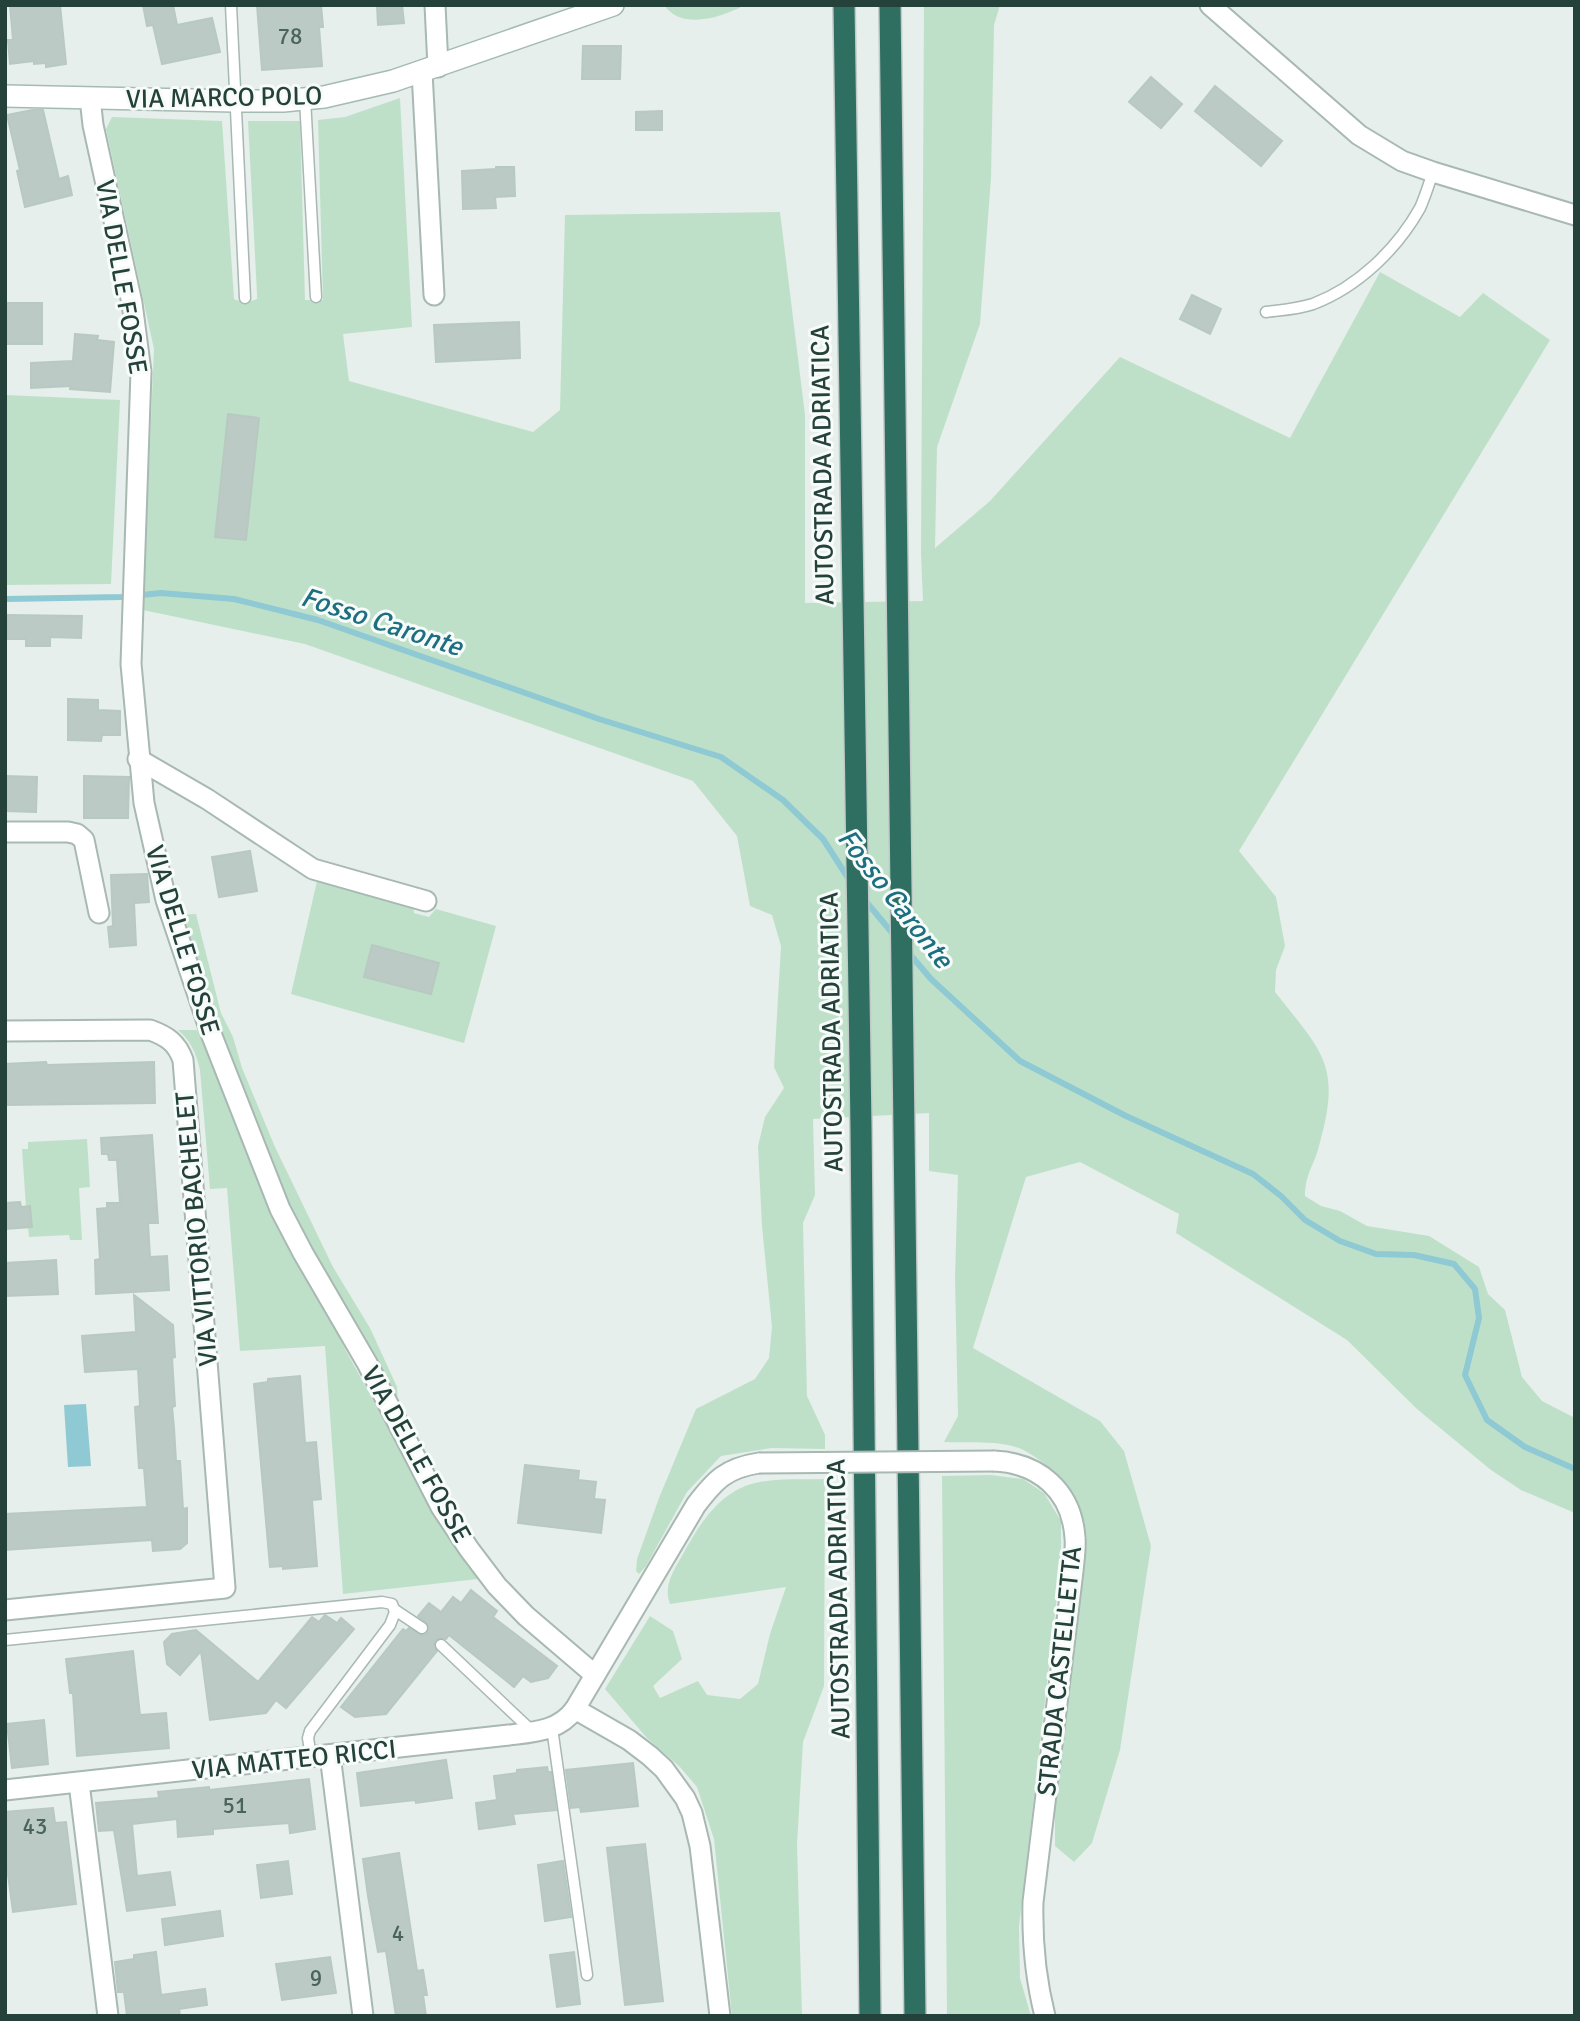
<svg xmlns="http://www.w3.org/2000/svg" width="1580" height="2021" font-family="Signika,sans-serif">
<rect width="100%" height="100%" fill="#e6efeb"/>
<!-- green -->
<g fill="#bfe0c8" fill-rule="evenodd">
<path d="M664,5H745C722,17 682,31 664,5Z"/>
<path d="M924,5H1000L994,25L991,178L980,324L937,447L935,548L990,501L1120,357L1290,438L1380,272L1460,317L1483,293L1550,340L1239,851L1276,897L1285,946L1276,970L1275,992C1323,1053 1342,1065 1319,1146C1314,1166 1305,1174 1305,1196L1321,1206L1340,1211L1367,1226L1429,1236L1479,1267L1488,1294L1505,1310L1522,1377L1542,1401L1575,1418V1513L1521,1490L1491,1470L1417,1409L1347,1340L1176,1233L1179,1214L1080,1162L1026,1177L973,1348L1100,1421L1124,1451L1151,1546L1120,1750L1092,1843L1074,1862L1055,1846V1808L1086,1551C1084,1539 1084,1526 1081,1514C1076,1489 1043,1458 1019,1448C997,1440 967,1443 944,1442L958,1416L955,1278L958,1175L929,1171V1113L813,1119L815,1195L803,1223L807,1396L825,1435V1449L772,1448L721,1456L687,1492L646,1566L639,1574L636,1571L637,1559L659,1498L696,1409L755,1379L769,1358L772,1327L762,1226L758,1146L765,1117L784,1088L774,1067L781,946L772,915L750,906L737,836L693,781L305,644L143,610L154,349L106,129L112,117L222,121L234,299C240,302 251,302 257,299V294L248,121H300L305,300H323L318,120L345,117L400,98L412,327L343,334L349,381L533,432L560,410L565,215L780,212L805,415V603L923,601L921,553Z"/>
<polygon points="5,395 120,400 111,584 5,585"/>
<path d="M318,877L413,903L414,913L429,917L436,909L496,926L464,1043L291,994ZM372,946L439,963L431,994L365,977Z"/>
<polygon points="196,914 221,1013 233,1037 242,1068 275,1147 333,1267 370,1328 397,1387 398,1406 307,1249 237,1089 177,915"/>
<path d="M178,1030H197L345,1349L400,1449L432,1512L478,1579L343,1594L325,1346L240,1351L227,1188L210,1189L200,1070C196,1053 191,1041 178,1030Z"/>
<polygon points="87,1139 90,1187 79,1188 82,1240 70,1240 69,1235 29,1237 28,1227 32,1226 30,1207 26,1207 22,1149 28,1149 28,1142"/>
<polygon points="991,1475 1023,1479 1044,1493 1061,1521 1061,1561 1019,1927 1020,1978 1031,2016 947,2016 942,1476"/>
<path d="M825,1479L824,1686L803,1742L797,1845L802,2016H732L714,1839L697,1787L680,1767L647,1738L605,1689L650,1616L673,1631L682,1659L653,1686L660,1698L698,1681L707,1695L740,1699L758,1684L770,1634L786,1587L670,1604C663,1585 674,1570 683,1554C700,1523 722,1488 760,1482C781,1478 804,1480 825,1479Z"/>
</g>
<!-- water -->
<polygon fill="#8ec9d4" points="86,1404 91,1466 68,1467 64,1405"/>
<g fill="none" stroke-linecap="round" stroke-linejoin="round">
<!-- stream -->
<g stroke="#8ec9d4" stroke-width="6">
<polyline points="5,599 122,597 161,593 234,599 318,620 599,719 721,757 783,800 823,839 852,884"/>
<polyline points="863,898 894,935"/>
<polyline points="908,952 931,979 1020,1061 1126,1116 1253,1174 1281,1196 1305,1220 1340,1241 1376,1254 1414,1255 1454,1264 1475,1289 1479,1318 1465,1375 1487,1420 1525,1447 1575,1469"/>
</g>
</g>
<!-- building -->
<g fill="#bbcac4" stroke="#b8c9c2" stroke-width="2">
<polygon points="10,5 60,5 66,64 46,67 46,63 34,64 34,61 10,64 8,40 13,40"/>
<polygon points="143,5 173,5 177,25 212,18 220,52 162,64 153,25 147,26"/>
<polygon points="257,5 321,5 323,27 319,27 322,66 262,70"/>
<polygon points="377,5 402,5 404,23 378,25"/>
<polygon points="583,46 621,46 620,79 582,79"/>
<polygon points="1151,77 1182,104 1161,128 1129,102"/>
<polygon points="1215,86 1282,141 1261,166 1195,111"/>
<polygon points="32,110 43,110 59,179 68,176 72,195 25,207 17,171 20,170 7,115"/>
<polygon points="662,111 662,130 636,130 636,112"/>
<polygon points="496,167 514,167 515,196 495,197 496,208 463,209 462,171 496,169"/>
<polygon points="1192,295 1221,309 1210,334 1180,319"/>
<rect x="5" y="303" width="37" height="41"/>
<polygon points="519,322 520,358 436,362 434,325"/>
<polygon points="75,334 98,336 97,340 114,342 110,392 70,389 71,386 31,388 31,363 73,361"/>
<polygon points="228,414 259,418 246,540 215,537"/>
<polygon points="7,615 82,616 81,638 50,637 50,646 26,646 26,639 7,639"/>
<polygon points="68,699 98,700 98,710 120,711 120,735 102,735 101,741 68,740"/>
<polygon points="5,776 37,777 36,812 5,811"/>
<polygon points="84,776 129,777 128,818 84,818"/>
<polygon points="250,851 257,891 219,897 212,857"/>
<polygon points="147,874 149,902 134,903 136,945 110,947 108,927 113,926 111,875"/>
<polygon points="372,945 439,963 431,994 364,977"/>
<polygon points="46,1062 47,1065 154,1062 155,1103 5,1105 5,1064"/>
<polygon points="152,1135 158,1223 148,1223 150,1257 167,1256 169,1290 96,1294 95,1260 100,1259 97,1209 107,1208 107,1203 120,1203 117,1160 109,1160 108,1154 102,1154 101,1138"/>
<polygon points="20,1202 21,1207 30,1206 32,1227 5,1229 5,1203"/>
<polygon points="56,1260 58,1294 5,1296 5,1263"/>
<polygon points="134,1295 173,1325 175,1357 172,1358 175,1406 172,1407 174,1428 176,1461 180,1461 183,1509 187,1508 187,1543 180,1549 153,1551 152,1540 5,1550 5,1514 147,1507 144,1468 139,1468 135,1407 140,1406 138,1369 85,1372 82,1336 136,1332"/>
<polygon points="300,1376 305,1443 316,1442 321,1499 312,1500 317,1566 283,1569 283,1566 270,1567 254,1384 268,1382 268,1379"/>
<polygon points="525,1465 579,1471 578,1480 596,1482 594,1499 605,1500 601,1533 518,1523"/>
<polygon points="471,1590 497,1611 493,1617 557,1666 548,1678 531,1682 523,1676 514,1687 449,1635 446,1639 440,1638 435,1640 434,1646 437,1651 386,1714 355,1717 341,1707 403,1629 406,1631 409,1628 421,1635 428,1633 428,1624 418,1616 429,1603 441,1612 453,1597 461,1603"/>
<polygon points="325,1615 337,1623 341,1618 354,1629 286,1708 276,1700 266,1713 210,1720 201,1651 180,1675 167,1664 164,1642 172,1634 196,1630 258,1682 312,1617 319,1622"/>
<polygon points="133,1651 140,1715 166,1713 169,1748 77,1756 73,1693 70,1693 66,1659"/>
<polygon points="44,1720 48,1764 12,1768 7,1724"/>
<polygon points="446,1760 452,1798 416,1803 415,1800 361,1806 357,1773"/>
<polygon points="633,1763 638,1806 581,1812 580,1807 571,1808 566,1770"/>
<polygon points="547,1767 548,1772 551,1772 556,1810 513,1814 515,1824 479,1829 476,1803 497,1800 494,1776 517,1773 517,1770"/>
<polygon points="309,1779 315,1829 290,1833 289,1823 213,1829 213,1834 178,1837 177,1819 132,1824 137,1876 170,1872 175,1905 127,1911 114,1830 99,1831 96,1803 159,1798 158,1792 209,1787 209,1790"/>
<polygon points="53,1808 55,1823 66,1822 76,1904 13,1912 5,1852 5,1812"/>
<polygon points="645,1844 663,2001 625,2005 607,1848"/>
<polygon points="399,1853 417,1971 423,1970 427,1995 423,1995 426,2016 396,2016 386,1951 378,1952 368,1896 363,1859"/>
<polygon points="288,1861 292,1894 261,1898 257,1865"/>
<polygon points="563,1861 571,1917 545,1921 538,1865"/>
<polygon points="220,1911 223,1936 165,1945 162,1919"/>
<polygon points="156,1952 161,1995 205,1989 207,2005 179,2009 180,2016 127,2016 124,1992 118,1992 115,1962 134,1959 134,1955"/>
<polygon points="574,1952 580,2004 557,2007 550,1955"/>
<polygon points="330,1957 336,1993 282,2000 276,1964"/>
</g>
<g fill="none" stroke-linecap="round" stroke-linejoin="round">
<!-- lane casing -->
<g stroke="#a8b8b2" stroke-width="13">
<g id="lane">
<polyline points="231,5 245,298"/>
<polyline points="305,99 316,297"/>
<path d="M1266,312C1282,310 1298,309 1313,304C1358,287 1397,249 1420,208C1425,197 1429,184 1433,172"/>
<polyline points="395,1610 422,1628"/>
<polyline points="5,1640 382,1602 392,1604 395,1612 390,1625 310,1731 308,1738 311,1757"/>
<polyline points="441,1645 533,1732"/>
<polyline points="552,1728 587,1975"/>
</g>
</g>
<!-- street casing -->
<g stroke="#a8b8b2" stroke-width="23">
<g id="street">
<polyline points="435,5 438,67"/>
<polyline points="1210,5 1359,135 1402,161 1433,172 1575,215"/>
<polyline points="422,72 434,295"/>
<polyline points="90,98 93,125 132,303 141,372 131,664 144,803 166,900 210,1031 280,1209 303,1253 367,1363 441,1507 469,1549 497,1586 526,1616 595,1675"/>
<polyline points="138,759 207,799 313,869 426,901"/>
<polyline points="5,832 68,832 77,834 84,840 99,913"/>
<path d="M5,1031L150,1030C167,1036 177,1043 183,1060L225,1588L5,1610"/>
<path d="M994,1461C1039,1463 1072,1491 1075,1538C1076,1548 1074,1560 1073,1571L1033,1902C1032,1942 1035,1977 1045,2016"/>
<polyline points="575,1709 629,1740 650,1756 664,1769 685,1798 692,1813 700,1846 720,2016"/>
<polyline points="330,1755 363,2016"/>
<polyline points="79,1783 108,2016"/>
<path d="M5,1790L509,1735C535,1732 559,1731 575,1709L696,1505C715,1480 726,1468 759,1463"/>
</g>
</g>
<!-- secondary casing -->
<g stroke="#a4bbb3" stroke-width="24">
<polyline id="secondary" points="5,96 235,101 283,101 324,97 393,81 613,5"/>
</g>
<!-- highway casing -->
<g stroke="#c2cac8" stroke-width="24">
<g id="highway">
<polyline points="844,5 861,1127 870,2016"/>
<polyline points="890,5 915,2016"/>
</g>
</g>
<!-- lane -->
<use href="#lane" stroke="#fff" stroke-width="10"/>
<!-- street -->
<use href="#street" stroke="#fff" stroke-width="19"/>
<!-- secondary -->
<use href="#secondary" stroke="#fff" stroke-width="21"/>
<!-- highway -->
<use href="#highway" stroke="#2f6f62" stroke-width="21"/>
<!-- street-bridge casing -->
<g stroke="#a8b8b2" stroke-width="23" stroke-linecap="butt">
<polyline id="street-bridge" points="759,1463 994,1461"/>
</g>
<!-- street-bridge -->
<use href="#street-bridge" stroke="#fff" stroke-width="19"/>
</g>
<g text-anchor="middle" stroke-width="6" stroke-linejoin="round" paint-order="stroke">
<!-- number labels -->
<g font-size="23" fill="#4a645c">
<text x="290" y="44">78</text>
<text x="235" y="1813">51</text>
<text x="35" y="1834">43</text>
<text x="398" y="1941">4</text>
<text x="316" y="1986">9</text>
</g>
<!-- street labels -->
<g font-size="26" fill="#24423a" stroke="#f7fbf9">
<text transform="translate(224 97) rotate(-1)" y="9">VIA MARCO POLO</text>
<text transform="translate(122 277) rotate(80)" y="9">VIA DELLE FOSSE</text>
<text transform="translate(822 465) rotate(-91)" y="9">AUTOSTRADA ADRIATICA</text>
<text transform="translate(183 940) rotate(73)" y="9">VIA DELLE FOSSE</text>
<text transform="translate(831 1032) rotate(-91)" y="9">AUTOSTRADA ADRIATICA</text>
<text transform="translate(196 1229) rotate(-95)" y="9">VIA VITTORIO BACHELET</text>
<text transform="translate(417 1454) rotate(61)" y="9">VIA DELLE FOSSE</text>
<text transform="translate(838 1599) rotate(-91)" y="9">AUTOSTRADA ADRIATICA</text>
<text transform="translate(1059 1671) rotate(-84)" y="9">STRADA CASTELLETTA</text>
<text transform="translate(294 1759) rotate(-6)" y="9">VIA MATTEO RICCI</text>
</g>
<!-- water labels -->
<g font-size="28" font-style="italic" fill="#1c6f80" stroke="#f7fbf9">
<text transform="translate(382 621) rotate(18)" y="10">Fosso Caronte</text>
<text transform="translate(896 898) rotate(52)" y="10">Fosso Caronte</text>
</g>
</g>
<!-- border -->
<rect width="1580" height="2021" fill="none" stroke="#24423a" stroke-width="14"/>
</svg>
